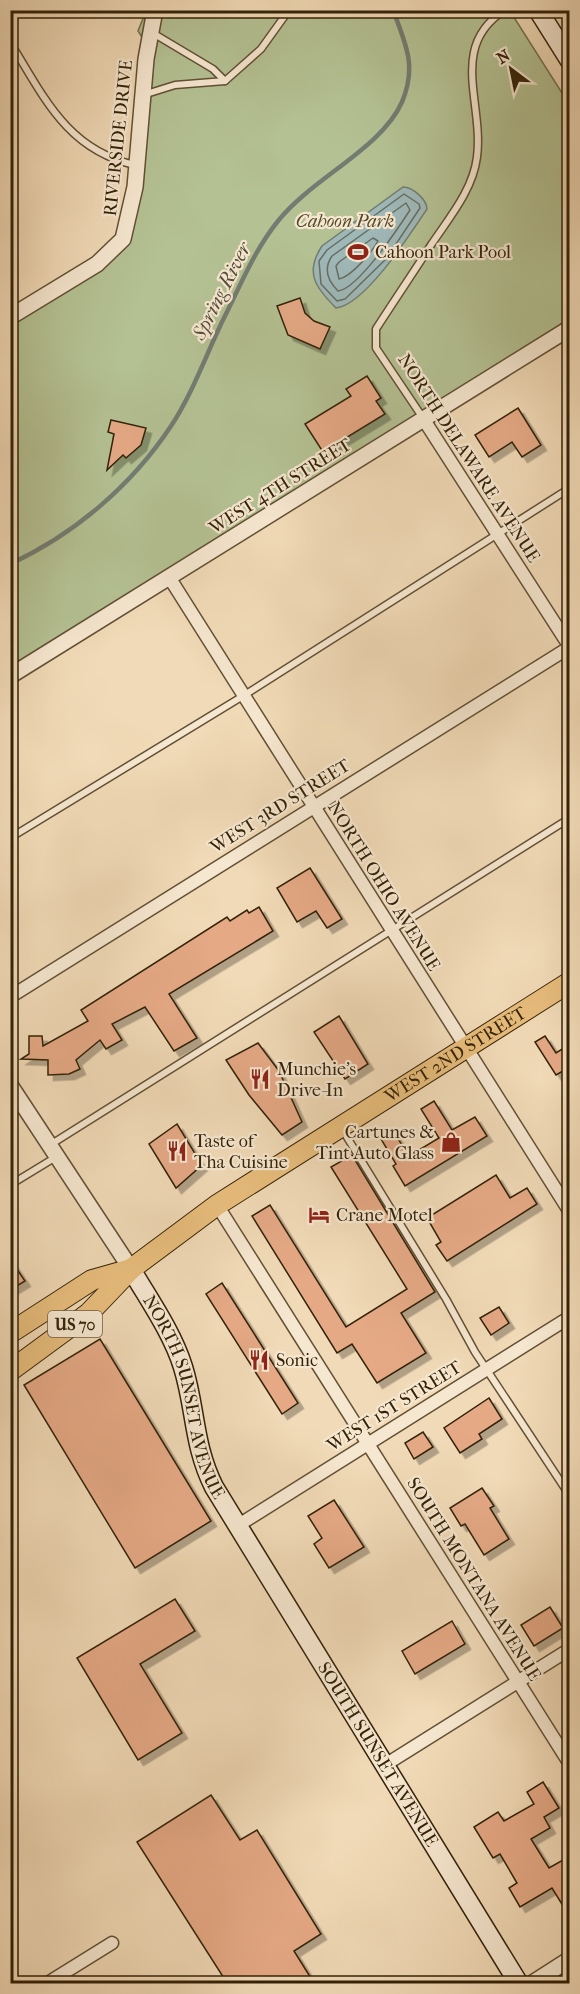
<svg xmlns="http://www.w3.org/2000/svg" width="580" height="1994" font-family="'IM FELL French Canon',serif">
<defs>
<filter id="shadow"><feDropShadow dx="5.5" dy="5.5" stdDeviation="0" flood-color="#0004"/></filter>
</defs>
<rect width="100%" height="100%" fill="#f1dab7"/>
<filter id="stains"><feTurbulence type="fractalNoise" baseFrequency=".00333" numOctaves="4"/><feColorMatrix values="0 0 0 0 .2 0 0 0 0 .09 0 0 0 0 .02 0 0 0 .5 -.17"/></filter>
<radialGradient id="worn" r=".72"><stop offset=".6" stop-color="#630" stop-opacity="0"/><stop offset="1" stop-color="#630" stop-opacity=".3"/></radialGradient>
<!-- green -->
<polygon fill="#b4c193" stroke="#74724e" stroke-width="1.5" points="146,11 510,11 569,104 569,328 11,676 11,317 123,239 145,42 138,31"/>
<!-- water -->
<path fill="#9eb8b8" stroke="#737c72" stroke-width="1.5" d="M403,187C413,187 427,200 427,209C411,233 365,305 336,308C316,288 304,273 322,246Z"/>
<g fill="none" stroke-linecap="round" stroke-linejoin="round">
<!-- shore -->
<g stroke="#686d60" stroke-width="1.5">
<polygon points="404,194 419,204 420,208 386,259 345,299 337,301 321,284 319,261 327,250"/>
<path d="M406,203L410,210C399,227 358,289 338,291C328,281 323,269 332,256Z"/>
<path d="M373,238L378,241C372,252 351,277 339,279L336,266L339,262Z"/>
</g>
<!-- stream -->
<path stroke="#737c72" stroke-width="4.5" d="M10,564C75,534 132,485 171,426C191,396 205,358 221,324C239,289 253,252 278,221C311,179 382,148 402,102C417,66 406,45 393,10"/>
</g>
<!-- building -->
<g fill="#e5a985" stroke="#332208" stroke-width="1.5" filter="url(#shadow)">
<polygon points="300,298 305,313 314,321 330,327 320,349 288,335 277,306"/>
<polygon points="367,376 381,398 376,401 385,414 323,452 305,424 351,396 346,389"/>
<polygon points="518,408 541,445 522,457 512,442 489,457 475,435"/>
<polygon points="111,420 146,428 141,445 126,458 123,455 107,470 114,434 108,432"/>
<polygon points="310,868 342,919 327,928 316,911 297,922 277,888"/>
<polygon points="259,907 273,931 169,994 197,1038 174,1051 145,1007 112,1024 122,1040 106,1049 100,1040 76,1060 80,1069 69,1074 48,1075 48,1060 21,1059 29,1054 29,1036 42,1036 43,1046 88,1021 81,1010 227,917 230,921 247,910 249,913"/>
<polygon points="339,1016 368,1064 345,1079 314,1032"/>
<polygon points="545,1036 556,1053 570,1044 570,1067 556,1075 535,1042"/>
<polygon points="258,1043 279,1071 302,1122 282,1135 249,1095 226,1060"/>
<polygon points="434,1101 452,1130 475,1117 487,1136 405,1186 393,1166 396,1164 381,1139 393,1131 409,1156 439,1138 421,1109"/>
<polygon points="177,1124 202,1165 176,1188 149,1144"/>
<polygon points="352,1155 435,1292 401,1313 426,1353 377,1383 352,1344 337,1353 252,1216 270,1205 346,1327 407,1289 331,1167"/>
<polygon points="496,1175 510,1198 527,1188 537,1204 447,1261 436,1245 441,1242 427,1218"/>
<polygon points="10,1259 25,1281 10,1290"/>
<polygon points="222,1283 298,1403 282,1414 206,1294"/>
<polygon points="499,1307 509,1323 491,1335 480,1318"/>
<polygon points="100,1339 211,1521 135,1568 24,1385"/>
<polygon points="489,1398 502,1419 479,1434 482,1439 460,1453 444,1428"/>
<polygon points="423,1432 433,1447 414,1459 405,1443"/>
<polygon points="482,1488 494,1506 490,1508 509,1539 484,1555 465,1524 461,1526 450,1508"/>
<polygon points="334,1500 364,1547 329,1568 314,1544 322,1538 308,1516"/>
<polygon points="175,1599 195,1631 140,1664 182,1733 138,1760 77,1658"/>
<polygon points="550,1607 563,1628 534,1646 521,1625"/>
<polygon points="452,1621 465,1644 415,1674 402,1651"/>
<polygon points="543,1782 559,1808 544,1817 550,1828 531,1839 549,1868 570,1856 570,1917 552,1888 520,1907 509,1888 517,1883 500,1854 493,1858 474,1827 498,1812 504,1821 534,1804 527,1792"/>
<polygon points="211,1795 240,1840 257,1830 321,1934 294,1951 314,1983 227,1983 137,1842"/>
</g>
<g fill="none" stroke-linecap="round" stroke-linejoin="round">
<!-- service casing -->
<g stroke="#625034" stroke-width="9">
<g id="service">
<polyline points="151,32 213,69 225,81"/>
<path d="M10,42C44,97 67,150 135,165"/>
<polyline points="143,95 175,85 225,81 261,49 289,10"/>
<path d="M423,418L376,348V329C394,301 413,273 431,245C449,218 473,190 477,157C484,103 448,46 505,10"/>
<polyline points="10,838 243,696 570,488"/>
<polyline points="342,1129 446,1299 475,1352 570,1496"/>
<polyline points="50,1145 570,818"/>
<polyline points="10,1185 56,1157"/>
</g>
</g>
<!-- minor casing -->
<g stroke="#625034" stroke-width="15">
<g id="minor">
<polyline points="424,420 570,647"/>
<polyline points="169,577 570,1212"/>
<polyline points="10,997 570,647"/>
<polyline points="217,1205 570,1764"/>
<polyline points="237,1526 570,1317"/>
<polyline points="385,1765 570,1649"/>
<polyline points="46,1984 112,1943"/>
</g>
</g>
<!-- tertiary casing -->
<g stroke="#625034" stroke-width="18">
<g id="tertiary">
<polyline points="10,317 97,264 123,239 135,187 146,59 155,10"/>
<polyline points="10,676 570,328"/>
<polyline points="10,1085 131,1269"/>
<polyline points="531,1984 570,1959"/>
</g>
</g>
<!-- secondary casing -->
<g stroke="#332208" stroke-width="21">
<g id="secondary">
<polyline points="538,10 570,61"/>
<path id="s1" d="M131,1269C149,1300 172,1332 183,1367C196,1409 193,1445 214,1487L519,1984"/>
</g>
</g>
<!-- primary casing -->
<g stroke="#332208" stroke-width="22">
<g id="primary">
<polyline points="10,1333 92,1280 131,1269"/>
<path id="s2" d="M10,1371L89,1313L131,1269L217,1205L570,982"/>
</g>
</g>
<!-- service -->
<use href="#service" stroke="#f6e7d0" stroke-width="6"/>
<!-- minor -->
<use href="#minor" stroke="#f6e7d0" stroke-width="12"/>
<!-- tertiary -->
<use href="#tertiary" stroke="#f6e7d0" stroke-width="15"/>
<!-- secondary -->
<use href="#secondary" stroke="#f6e7d0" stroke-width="18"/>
<!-- primary -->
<use href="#primary" stroke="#e8bd7c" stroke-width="20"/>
</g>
<!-- icons -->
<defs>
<g id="stadium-bare" transform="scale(1.62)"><path d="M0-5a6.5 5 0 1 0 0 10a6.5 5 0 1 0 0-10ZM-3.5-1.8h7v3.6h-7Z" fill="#8f2418" stroke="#f6e7d0" stroke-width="2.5" paint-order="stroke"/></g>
<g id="restaurant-bare" transform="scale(1.62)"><path d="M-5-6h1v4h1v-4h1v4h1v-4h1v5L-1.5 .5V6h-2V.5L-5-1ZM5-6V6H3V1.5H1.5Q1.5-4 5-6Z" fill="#8f2418" stroke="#f6e7d0" stroke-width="2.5" paint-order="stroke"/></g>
<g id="shop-bare" transform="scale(1.62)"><path d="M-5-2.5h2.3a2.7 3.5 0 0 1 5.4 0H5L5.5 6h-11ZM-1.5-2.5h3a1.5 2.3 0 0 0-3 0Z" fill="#8f2418" stroke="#f6e7d0" stroke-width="2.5" paint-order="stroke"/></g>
<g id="hotel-bare" transform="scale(1.62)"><path d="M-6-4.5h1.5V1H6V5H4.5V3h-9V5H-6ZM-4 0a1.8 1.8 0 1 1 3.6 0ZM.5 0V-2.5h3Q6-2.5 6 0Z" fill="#8f2418" stroke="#f6e7d0" stroke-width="2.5" paint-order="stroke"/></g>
</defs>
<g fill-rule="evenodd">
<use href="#stadium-bare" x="358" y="252"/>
<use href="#restaurant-bare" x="260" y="1079"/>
<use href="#shop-bare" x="451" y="1142"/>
<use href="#restaurant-bare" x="177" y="1151"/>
<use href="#hotel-bare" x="319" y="1215"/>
<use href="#restaurant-bare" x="259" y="1360"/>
</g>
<g text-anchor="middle" stroke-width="4.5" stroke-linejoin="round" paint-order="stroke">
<!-- shield labels -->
<rect fill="#f6e7d0" stroke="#6e5d44" stroke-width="1.5" x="48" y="1311" width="54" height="26" rx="4.5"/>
<g font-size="16" font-weight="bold" fill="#332208">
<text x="75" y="1330">US 70</text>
</g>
<!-- street labels -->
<g font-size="18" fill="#332208" stroke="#f6e7d0">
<text transform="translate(118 138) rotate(-84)" y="6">RIVERSIDE DRIVE</text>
<text transform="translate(469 458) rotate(57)" y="6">NORTH DELAWARE AVENUE</text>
<text transform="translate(280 486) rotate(-32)" y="6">WEST 4TH STREET</text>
<text transform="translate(280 806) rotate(-32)" y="6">WEST 3RD STREET</text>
<text transform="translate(384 886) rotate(58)" y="6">NORTH OHIO AVENUE</text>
<text dy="6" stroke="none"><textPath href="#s2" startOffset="548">WEST 2ND STREET</textPath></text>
<text dy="6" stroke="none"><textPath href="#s1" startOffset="140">NORTH SUNSET AVENUE</textPath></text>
<text transform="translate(394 1406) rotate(-32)" y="6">WEST 1ST STREET</text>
<text transform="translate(474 1579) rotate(58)" y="6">SOUTH MONTANA AVENUE</text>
<text dy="6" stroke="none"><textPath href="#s1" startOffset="549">SOUTH SUNSET AVENUE</textPath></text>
</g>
<!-- park labels -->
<g font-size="18" font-style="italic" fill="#534a2b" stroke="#f6e7d0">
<text x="345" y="227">Cahoon Park</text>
</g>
<!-- poi labels -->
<g font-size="18" fill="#332208" stroke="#f6e7d0" text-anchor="start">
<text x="375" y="258">Cahoon Park Pool</text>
<text x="277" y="1075">Munchie's<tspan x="277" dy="21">Drive-In</tspan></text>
<text x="434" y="1138" text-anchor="end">Cartunes &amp;<tspan x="434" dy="21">Tint Auto Glass</tspan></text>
<text x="194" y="1147">Taste of<tspan x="194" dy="21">Tha Cuisine</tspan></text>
<text x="336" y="1221">Crane Motel</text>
<text x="276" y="1366">Sonic</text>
</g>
<!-- water labels -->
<g font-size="20" font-style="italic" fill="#534f3d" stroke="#f6e7d0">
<text transform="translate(221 291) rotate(-63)" y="7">Spring River</text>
</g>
</g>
<!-- margin -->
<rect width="580" height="1994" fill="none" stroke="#f1dab7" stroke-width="36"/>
<rect x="12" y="12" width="556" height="1970" fill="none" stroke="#332208" stroke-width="3"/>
<rect x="18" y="18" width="544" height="1958" fill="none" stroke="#332208" stroke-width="1.5"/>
<!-- north arrow -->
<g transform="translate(511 69) rotate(328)" stroke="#f6e7d0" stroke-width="4.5" paint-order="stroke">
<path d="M0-4.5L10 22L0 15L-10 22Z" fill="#332208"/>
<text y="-9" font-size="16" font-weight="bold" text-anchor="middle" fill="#332208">N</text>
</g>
<rect width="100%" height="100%" filter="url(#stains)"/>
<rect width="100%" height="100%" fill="url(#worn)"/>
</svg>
